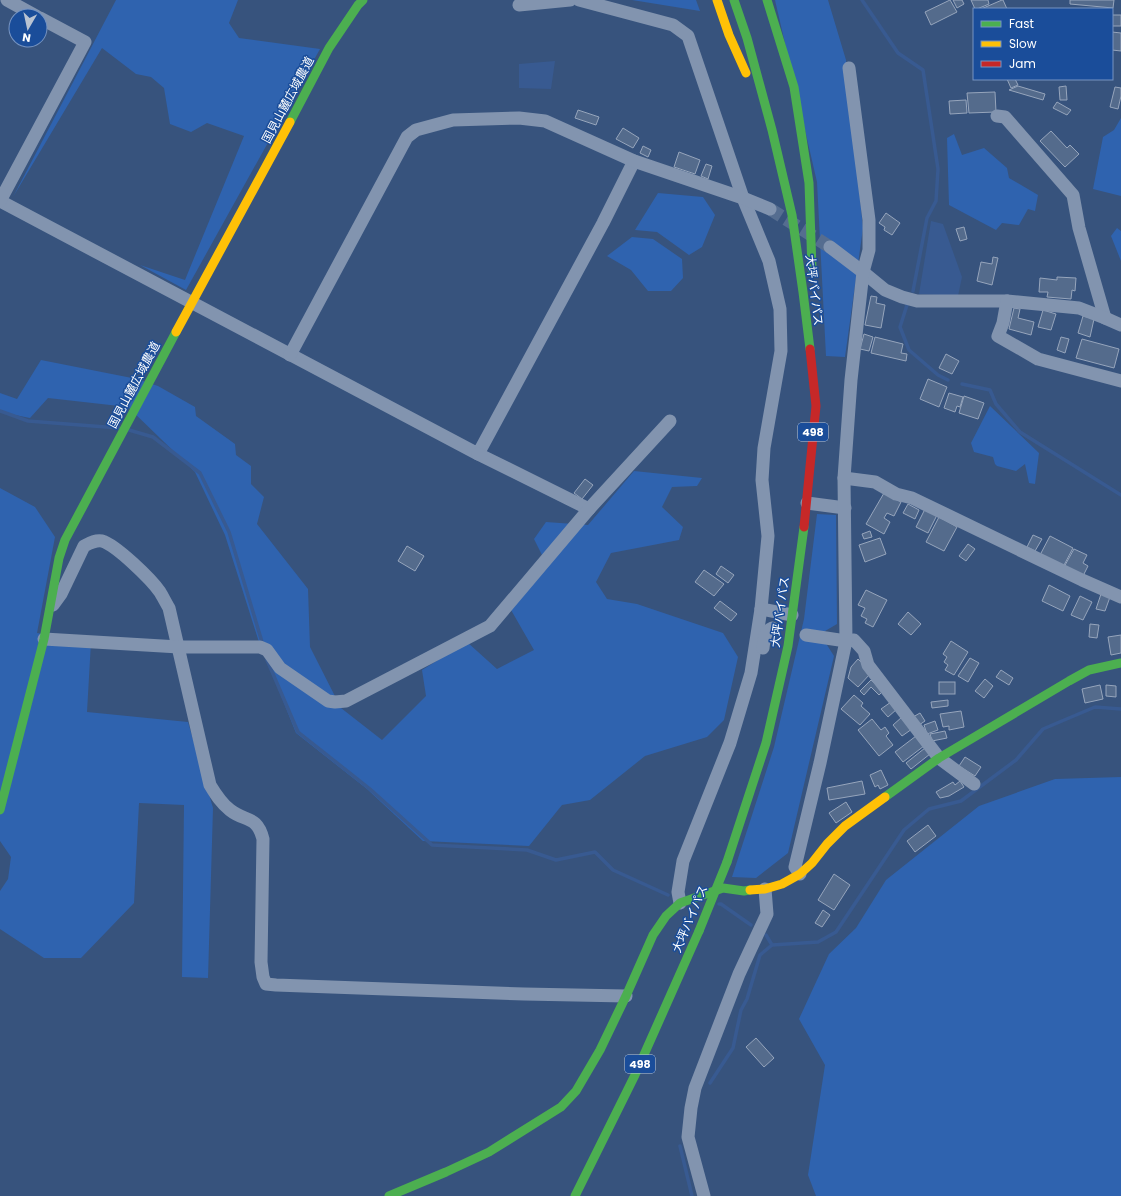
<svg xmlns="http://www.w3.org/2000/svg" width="1121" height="1196" font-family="Poppins,'Noto Sans JP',sans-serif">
<rect width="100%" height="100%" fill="#37537d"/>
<!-- green -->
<g fill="#2f63af">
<polygon points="116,0 238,0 229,23 239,38 320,49 186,290 140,265 185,280 244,136 207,123 191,132 170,124 164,88 151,77 136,74 102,48 13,197"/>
<polygon points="632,0 696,0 700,11"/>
<polygon points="775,0 828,0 846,60 863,228 845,357 826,356 817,182"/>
<polygon points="1121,118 1121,196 1093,189 1103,137 1114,130"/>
<polygon points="954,134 962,155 984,148 1007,168 1009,178 1038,195 1035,211 1028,209 1019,225 1002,223 996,230 949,205 947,138"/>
<polygon points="658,193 703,197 715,215 702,247 689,255 657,232 635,230"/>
<polygon points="1117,228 1121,231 1121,261 1111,236"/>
<polygon points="632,237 653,239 682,259 683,278 671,291 648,291 631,270 607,256"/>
<polygon points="41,360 137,379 158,386 195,407 196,416 235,444 236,455 251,466 251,484 264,497 257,524 308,589 310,647 341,708 382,740 426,696 422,670 467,642 497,669 534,650 511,610 548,567 534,539 546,522 588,525 634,471 702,478 697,486 672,487 662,507 683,527 679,540 611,553 596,582 607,599 637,604 723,633 738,657 724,720 707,737 645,756 590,800 562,805 529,846 423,841 367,789 296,733 258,639 225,535 195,472 128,407 48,398 30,418 0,412 0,393 17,399"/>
<polygon points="990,406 1039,453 1035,484 1029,483 1025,464 1016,471 997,466 995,464 993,457 974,452 971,443"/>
<polygon points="0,488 35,507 55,537 37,633 91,642 87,712 188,722 213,808 208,978 182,977 184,805 139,803 134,903 81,958 44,958 0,929 0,891 8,879 11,857 0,841"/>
<polygon points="817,514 836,515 837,624 820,634 834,656 788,853 756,878 732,877 774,747 804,619"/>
<polygon points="1121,777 1121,1196 816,1196 808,1175 825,1065 799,1019 829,954 856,928 886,880 979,806 1055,779"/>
</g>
<!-- water -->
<g fill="#385a91">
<polygon points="555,61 551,89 519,88 519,64"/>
<polygon points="931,221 943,224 962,277 958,296 919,294"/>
</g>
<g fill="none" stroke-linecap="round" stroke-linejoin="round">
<!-- stream -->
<g stroke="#385a91" stroke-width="3.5">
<polyline points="862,0 898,53 923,70 938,169 936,201 927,218 913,291"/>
<polyline points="907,305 900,327 909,350 938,375 948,380"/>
<polyline points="962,384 990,390 996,404 1020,432 1121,495"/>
<polyline points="0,411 28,421 119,428"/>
<polyline points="129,430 153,437 200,473 229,532 262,642"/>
<polyline points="267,660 298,732 370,789 432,845 527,850 556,860 595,852 613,870 668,895"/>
<polyline points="719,904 721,904 751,925"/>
<polyline points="766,935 772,945"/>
<polyline points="710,1083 733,1048 741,1010 747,999 760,955 772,945 818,942 836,932 904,830 929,809 961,801 1016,760 1043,729 1095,707 1121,709"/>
<polyline points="680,1146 692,1196"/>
</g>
</g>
<!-- building -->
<g fill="#546b8c" stroke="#96a5bc">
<polygon points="950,0 957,12 931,25 925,12"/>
<polygon points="953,0 962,0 964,4 957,8"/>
<polygon points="971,0 988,0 989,4 977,9 975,9"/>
<polygon points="1003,0 1007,9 981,9 1002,0"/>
<polygon points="1070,0 1114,0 1113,8 1070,4"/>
<rect x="1112" y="15" width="9" height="11"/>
<polygon points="1112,32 1121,33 1121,51 1112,50"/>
<polygon points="1007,79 1015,79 1018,85 1011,88"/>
<polygon points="1018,86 1045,94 1043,100 1009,90"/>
<polygon points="1066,86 1067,100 1060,100 1059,87"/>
<polygon points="1115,87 1121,88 1121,96 1118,109 1110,107"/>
<polygon points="995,92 996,112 969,113 967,93"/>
<polygon points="966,100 967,113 950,114 949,101"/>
<polygon points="1057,102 1071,110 1067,115 1053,108"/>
<polygon points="578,110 599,117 596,125 575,118"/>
<polygon points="623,128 639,138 633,148 616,139"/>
<polygon points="1051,131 1067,148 1070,145 1079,154 1065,167 1040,141"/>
<polygon points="643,146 651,150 648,157 640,153"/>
<polygon points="679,152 700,160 695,174 674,167"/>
<polygon points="706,164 712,166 708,179 701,176"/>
<polygon points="886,213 900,223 892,235 884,230 885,227 879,223"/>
<polygon points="964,227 967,239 960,241 956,229"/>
<polygon points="993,257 998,258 992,285 977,281 981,262 992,264"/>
<polygon points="1057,277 1076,278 1075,291 1072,290 1071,299 1047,297 1048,292 1039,292 1040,278 1057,280"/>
<polygon points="871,296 877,297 876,303 885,305 881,328 865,325"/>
<polygon points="1014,308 1020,309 1018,318 1034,322 1031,335 1009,329"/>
<polygon points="1043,310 1056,314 1051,330 1038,327"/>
<polygon points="1083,316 1094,319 1090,337 1078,333"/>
<polygon points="864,334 873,337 869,351 860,349"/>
<polygon points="875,337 903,344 901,353 907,354 906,361 871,353"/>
<polygon points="1061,337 1069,339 1065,353 1057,350"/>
<polygon points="1082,339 1119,349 1114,368 1076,358"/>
<polygon points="946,354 959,361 952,374 939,368"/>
<polygon points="928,379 947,387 939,407 920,399"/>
<polygon points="949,393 963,397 960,407 957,406 955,412 944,408"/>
<polygon points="964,396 984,403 978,419 959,413"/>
<polygon points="585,479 593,485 582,499 574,493"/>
<polygon points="884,493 901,502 894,516 887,513 884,518 890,522 884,534 866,524"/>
<polygon points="908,504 919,510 915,519 903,513"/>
<polygon points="925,509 937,515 928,533 916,527"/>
<polygon points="939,517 957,527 944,551 926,542"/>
<polygon points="870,531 872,537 864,539 862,534"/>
<polygon points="1033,535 1042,539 1035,551 1027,547"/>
<polygon points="1050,536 1073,548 1063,567 1040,555"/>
<polygon points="880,538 886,554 865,562 859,545"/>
<polygon points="968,544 975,549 966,561 959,556"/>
<polygon points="407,546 424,556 415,571 398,561"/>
<polygon points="1074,549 1087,555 1083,563 1088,566 1083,576 1064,567"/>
<polygon points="721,566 734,575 728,583 716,574"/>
<polygon points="704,570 724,584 714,596 695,582"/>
<polygon points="1049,585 1070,596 1063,611 1042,601"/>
<polygon points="866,590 887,600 873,627 865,623 867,619 861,616 865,608 858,605"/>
<polygon points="1101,594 1110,597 1105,611 1096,609"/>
<polygon points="1080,596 1092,602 1083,620 1071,615"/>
<polygon points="720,601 737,614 731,621 714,608"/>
<polygon points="908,612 921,624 911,635 898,624"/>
<polygon points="1090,624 1099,625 1097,638 1089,637"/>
<polygon points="1121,635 1121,653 1111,655 1108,637"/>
<polygon points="951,641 968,652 954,675 945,670 948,665 944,662 947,657 943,654"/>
<polygon points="970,658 979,663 968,682 958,676"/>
<polygon points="858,659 865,666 870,674 858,687 848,678 851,667"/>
<polygon points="1001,670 1013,678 1009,685 996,677"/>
<polygon points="985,679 993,686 984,698 975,691"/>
<polygon points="871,680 883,691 879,695 871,687 864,695 860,691"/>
<rect x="939" y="682" width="16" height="12"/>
<polygon points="1100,685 1103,699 1085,703 1082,689"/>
<polygon points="1106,685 1116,686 1116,697 1106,696"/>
<polygon points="854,695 863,703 861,706 870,714 860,725 841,709"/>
<polygon points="948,700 948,706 932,708 931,702"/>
<polygon points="891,702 897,709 888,717 881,709"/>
<polygon points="961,711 964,727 949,730 949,726 943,727 940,714"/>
<polygon points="920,713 925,721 919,725 913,717"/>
<polygon points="902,717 912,729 902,736 893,725"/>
<polygon points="872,719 881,730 885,727 889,733 886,736 893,745 879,756 858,730"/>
<polygon points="935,721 938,730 927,734 924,725"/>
<polygon points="945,731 947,738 932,741 930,734"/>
<polygon points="916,736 924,746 903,762 895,752"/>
<polygon points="925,748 930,754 911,769 906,763"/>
<polygon points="965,757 981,767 975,776 959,766"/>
<polygon points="881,770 888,785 880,789 878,785 875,787 870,775"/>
<polygon points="862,781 865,794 829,800 827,788"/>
<polygon points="960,781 964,787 949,796 940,798 936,792 953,782 955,785"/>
<polygon points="846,802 852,812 836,823 829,813"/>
<polygon points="928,825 936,836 915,852 907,841"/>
<polygon points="834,874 850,885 834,910 818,900"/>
<polygon points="823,910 830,915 822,927 815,923"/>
<polygon points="756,1038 774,1058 764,1067 746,1047"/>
</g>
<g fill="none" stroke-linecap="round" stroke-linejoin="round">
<!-- street-tunnel -->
<polyline stroke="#556d90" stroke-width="13" stroke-dasharray="13 6" stroke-linecap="butt" points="770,209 830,247"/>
<!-- street -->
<g stroke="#8294af" stroke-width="13">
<polyline points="7,0 36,16"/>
<polyline points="579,0 673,25 688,36 743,198 769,261 780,309 781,351 764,448 762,480 768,536 761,609 751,673 730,743 683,861 678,892 680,903"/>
<polyline points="519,5 570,0"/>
<polyline points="997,116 1005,117 1073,195 1079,228 1105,318"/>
<polyline points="0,201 478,454 603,223 634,161"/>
<polyline points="0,201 85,42 40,18"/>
<polyline points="830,247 863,272 885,290 902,297 917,301 1007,301 1079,308 1105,318 1121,325"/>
<polyline points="1007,301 1003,323 998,336 1038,359 1121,381"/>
<polyline points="290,355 407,137 416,130 453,120 519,118 545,121 634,161 743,198 770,209"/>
<polyline points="478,454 589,509"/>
<polyline points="844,478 875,482 896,494 912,498 1082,580 1121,597"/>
<polyline points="807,503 845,508"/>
<path d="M53,605L61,594L84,546C90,543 95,540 102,541C116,545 151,579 160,592C163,597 166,603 169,608L210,785C216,795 221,803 230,810C245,822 257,815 263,839L261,962L263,977L266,984L276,985L524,994L626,996"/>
<polyline points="761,609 792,615"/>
<polyline points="806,635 846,641 854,640 864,651 868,665 939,758 974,784"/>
<polyline points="44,639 179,647 260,647 267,650 280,668 328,701 335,702 346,701 490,626 589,509 670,421"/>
<path d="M763,648C764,641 764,631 772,628"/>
<polyline points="800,874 795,867 820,763 846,641 844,478 851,380 863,272 869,250 869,220 849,68"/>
<polyline points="704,1196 688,1137 691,1108 695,1088 739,974 767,914 765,889"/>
</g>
<!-- fast -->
<g stroke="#4caf50" stroke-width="9">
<polyline points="734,0 747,38 772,130 792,215 803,292 810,349"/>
<polyline points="767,0 794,87 809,183 812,269"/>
<polyline points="290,122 329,48 358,5 363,0"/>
<polyline points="885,797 939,758 1069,681 1089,670 1121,663"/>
<polyline points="0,810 44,639 59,558 65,540 176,332"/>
<polyline points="727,862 766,743 788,646 804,527"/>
<polyline points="389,1196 446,1172 489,1152 561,1107 576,1091 600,1050 626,996 653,935 666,916 680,903 723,888 744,891 750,890"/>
<polyline points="575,1196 635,1075 699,931"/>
</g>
<!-- slow -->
<g stroke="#ffc107" stroke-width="9">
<polyline points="717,0 729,35 746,73"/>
<polyline points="176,332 290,122"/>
<polyline points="750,890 765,889 782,884 800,874 812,863 827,844 845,826 885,797"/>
</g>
<!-- jam -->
<polyline stroke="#c62828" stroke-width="9" points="804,527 816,406 810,349"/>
<!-- fast-bridge -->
<polyline stroke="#4caf50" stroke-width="9" points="699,931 727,862"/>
</g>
<g text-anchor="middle" stroke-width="3" stroke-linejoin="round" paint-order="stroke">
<!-- shield labels -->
<g fill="#1a4d9a" stroke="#bacae1" stroke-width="1">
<rect x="798" y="423" width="30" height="18" rx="3"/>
<rect x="625" y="1055" width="30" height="18" rx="3"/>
</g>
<g font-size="11" font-weight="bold" fill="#fff">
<text x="813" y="436">498</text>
<text x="640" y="1068">498</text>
</g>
<!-- street labels -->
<g font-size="12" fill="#fff" stroke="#1a4d9a">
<text transform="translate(288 100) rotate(-62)" y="4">国見山麓広域農道</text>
<text transform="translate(814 290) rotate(83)" y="4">大坪バイパス</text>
<text transform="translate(134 385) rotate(-62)" y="4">国見山麓広域農道</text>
<text transform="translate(780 612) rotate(-82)" y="4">大坪バイパス</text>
<text transform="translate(690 919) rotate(-67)" y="4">大坪バイパス</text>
</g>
</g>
<!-- legend -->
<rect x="973" y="8" width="140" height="72" fill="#1a4d9a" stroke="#7694c2"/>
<rect x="981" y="21" width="20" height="6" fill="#4caf50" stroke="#7694c2"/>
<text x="1009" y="28" font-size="12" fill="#ffffff">Fast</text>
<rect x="981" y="41" width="20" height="6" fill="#ffc107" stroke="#7694c2"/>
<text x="1009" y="48" font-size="12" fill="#ffffff">Slow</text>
<rect x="981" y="61" width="20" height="6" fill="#c62828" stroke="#7694c2"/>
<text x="1009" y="68" font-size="12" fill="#ffffff">Jam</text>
<!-- north arrow -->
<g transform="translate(28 28) rotate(189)"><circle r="19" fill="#1a4d9a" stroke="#7694c2"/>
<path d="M0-3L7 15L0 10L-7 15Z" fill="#b9c3d2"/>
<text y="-6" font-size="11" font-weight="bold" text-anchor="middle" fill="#ffffff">N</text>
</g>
</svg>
